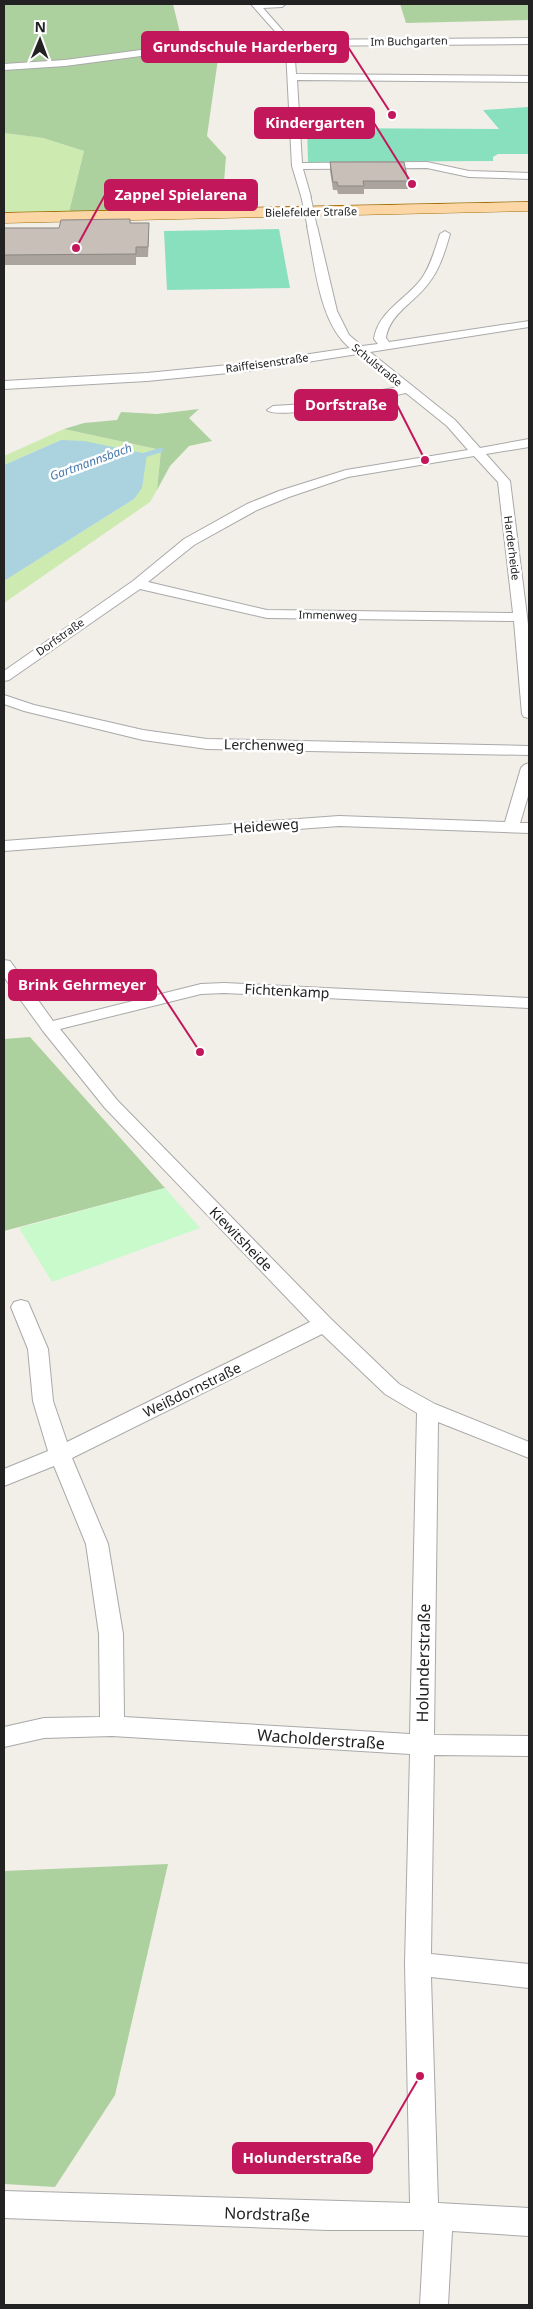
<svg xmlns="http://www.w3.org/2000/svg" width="533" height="2309" font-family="'Noto Sans',sans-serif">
<rect width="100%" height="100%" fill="#f2efe9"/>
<!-- grass -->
<g fill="#cdebb0">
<polygon points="4,133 43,138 84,151 69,212 4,212"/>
<polygon points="64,429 161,450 157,490 150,502 4,603 4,581 134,499 61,440 4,465 4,456"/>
</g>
<!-- forest -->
<g fill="#add19e">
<polygon points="4,4 173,4 181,37 221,38 207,136 226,157 222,207 69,212 84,151 43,138 4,133 4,69 8,68 4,59"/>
<polygon points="400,4 529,4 529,20 406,23"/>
<polygon points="199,409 189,418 212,441 189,446 170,466 157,490 161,450 64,429 84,423 117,420 121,412 157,414"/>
<polygon points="30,1037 165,1188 4,1231 4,1039"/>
<polygon points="168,1864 115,2095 55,2187 4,2184 4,1871"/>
</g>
<!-- park -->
<polygon fill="#c8facc" points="165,1188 200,1228 52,1282 19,1228"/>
<!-- pitch -->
<g fill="#88e0be">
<polygon points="529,107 529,154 498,154 493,157 493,161 308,162 307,128 499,129 483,110"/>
<polygon points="279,229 290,288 167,290 164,231"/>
</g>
<!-- water -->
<polygon fill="#aad3df" points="61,440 84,441 147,454 142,488 134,499 4,581 4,465"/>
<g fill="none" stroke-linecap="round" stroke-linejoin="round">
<!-- stream -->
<polyline stroke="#aad3df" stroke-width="4.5" points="138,457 161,450"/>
<!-- street casing -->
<g stroke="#a9a9a9" stroke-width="2">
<g id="street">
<polygon points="251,4 286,4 282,7 263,8 291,40 529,38 529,44 294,46 296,74 529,76 529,82 297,80 302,163 427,162 469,171 529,173 529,179 469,177 427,168 303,169 311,197 306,200 302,199 292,166 286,50 156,54 65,66 4,70 4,64 65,60 156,48 284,44 281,38"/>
<path d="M312,223L317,226L337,311L349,335L362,346L378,344L374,339C378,311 407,299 422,278C431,265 435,249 440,234L445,231L450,234C445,251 440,269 428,284C415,302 389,314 386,338L389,342L529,321V327L370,352L455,420L480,448L529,439V447L486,454L510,481L529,632V718L524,717L522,714L514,621L267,618L140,589L9,680L4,681V671L133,581L184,539L247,504L279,491L346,470L468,450L447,426L406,393C386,397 277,421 267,410L273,406L306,404L399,387L358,354L249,371L147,381L4,389V381L147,373L249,363L350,348C319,323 315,264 307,226ZM474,456L498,482L513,613L267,610L148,582L194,545L257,510L289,497L348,477Z"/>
<polygon points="4,695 34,705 143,730 207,739 529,746 529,755 207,749 143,740 24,711 4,704"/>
<polygon points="529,763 529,793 520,823 529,823 529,833 339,826 4,851 4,841 339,816 505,822 521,768 524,765"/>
<path d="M4,960L10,961L53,1021L201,984L224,983L529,998V1008L224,993L201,994L60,1029L117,1100L331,1319L399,1384L435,1404L529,1442V1458L438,1422L434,1735L529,1736V1756L434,1755L431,1954L529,1964V1988L431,1977L438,2203L529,2208V2236L452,2231L448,2305H420L424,2230H328L4,2218V2191L410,2203L405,1964L410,1754L112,1736L44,1738L4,1747V1727L44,1718L100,1717L99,1634L86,1544L54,1466L4,1486V1469L48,1451L33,1401L28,1349L11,1307L14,1302L21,1300L28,1302L48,1349L53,1401L67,1442L310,1322L105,1108L43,1031L4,977ZM322,1334L385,1394L417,1413L410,1734L124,1717L123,1634L108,1544L72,1458Z"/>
</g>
</g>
<!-- primary casing -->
<g stroke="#a06b00" stroke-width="1">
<polygon id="primary" points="529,202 529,211 4,223 4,213"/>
</g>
<!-- street -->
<use href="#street" fill="#fff" fill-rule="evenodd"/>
<!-- primary -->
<use href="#primary" fill="#fcd6a4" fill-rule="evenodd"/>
<!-- street-bridge casing -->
<g stroke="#a9a9a9" stroke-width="11" stroke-linecap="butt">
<polyline id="street-bridge" points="306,197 312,226"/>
</g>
<!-- street-bridge -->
<use href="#street-bridge" stroke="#fff" stroke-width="9"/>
</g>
<!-- wall -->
<g fill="#aba49e">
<polygon points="330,162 408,181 408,189 364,189 364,194 338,194 337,190 333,190 330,171"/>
<polygon points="131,223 149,234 148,257 136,257 136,265 4,265 4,228 59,228"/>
</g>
<!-- building -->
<g fill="#c7bfb8" stroke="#8b8681">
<polygon points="330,162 404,162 408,181 363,181 364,186 338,186 337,182 333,182"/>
<polygon points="130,219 130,223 149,223 148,247 136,247 136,254 4,255 4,228 59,228 61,220"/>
</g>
<g text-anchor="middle" stroke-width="5" stroke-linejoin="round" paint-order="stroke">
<!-- far-street labels -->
<g font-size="11" fill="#222" stroke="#fff">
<text transform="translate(409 41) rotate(-1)" y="4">Im Buchgarten</text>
<text transform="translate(311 212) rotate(-1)" y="4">Bielefelder Straße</text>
<text transform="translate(267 363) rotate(-8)" y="4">Raiffeisenstraße</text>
<text transform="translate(377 365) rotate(39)" y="4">Schulstraße</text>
<text transform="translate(512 548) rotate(83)" y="4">Harderheide</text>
<text transform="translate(328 615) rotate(1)" y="4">Immenweg</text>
<text transform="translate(60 637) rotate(-35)" y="4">Dorfstraße</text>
</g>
<!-- far-water labels -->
<g font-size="12" font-style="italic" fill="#4a7aab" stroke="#fff">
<text transform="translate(91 462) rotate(-20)" y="4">Gartmannsbach</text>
</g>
<!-- street labels -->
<g font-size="14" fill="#222" stroke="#fff">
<text transform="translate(264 745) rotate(1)" y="5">Lerchenweg</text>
<text transform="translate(266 826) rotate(-4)" y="5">Heideweg</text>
<text transform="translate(287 991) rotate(3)" y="5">Fichtenkamp</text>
<text transform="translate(241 1239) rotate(46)" y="5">Kiewitsheide</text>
<text transform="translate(192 1390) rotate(-26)" y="5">Weißdornstraße</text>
</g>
<!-- near-street labels -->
<g font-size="16" fill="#222" stroke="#fff">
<text transform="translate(423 1663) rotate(-89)" y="6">Holunderstraße</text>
<text transform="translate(321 1739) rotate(4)" y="6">Wacholderstraße</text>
<text transform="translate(267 2214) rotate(2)" y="6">Nordstraße</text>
</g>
</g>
<!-- callouts -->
<path fill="none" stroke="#c2185b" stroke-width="2" d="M392 115L348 47M412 184L374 123M76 248L105 195M425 460L397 405M200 1052L156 985M420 2076L372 2158"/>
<g fill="#c2185b" stroke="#fff" stroke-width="2">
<circle cx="392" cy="115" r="5"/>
<circle cx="412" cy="184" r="5"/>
<circle cx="76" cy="248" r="5"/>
<circle cx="425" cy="460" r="5"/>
<circle cx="200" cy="1052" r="5"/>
<circle cx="420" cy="2076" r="5"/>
</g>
<g fill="#c2185b" stroke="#c2185b" stroke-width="2">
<rect x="142" y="32" width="206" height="30" rx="5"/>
<rect x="255" y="108" width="119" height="30" rx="5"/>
<rect x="105" y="180" width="152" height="30" rx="5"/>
<rect x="295" y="390" width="102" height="30" rx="5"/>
<rect x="9" y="970" width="147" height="30" rx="5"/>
<rect x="233" y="2143" width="139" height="30" rx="5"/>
</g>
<g font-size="15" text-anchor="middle" font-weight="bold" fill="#fff">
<text x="245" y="52">Grundschule Harderberg</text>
<text x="315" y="128">Kindergarten</text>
<text x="181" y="200">Zappel Spielarena</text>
<text x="346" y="410">Dorfstraße</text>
<text x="82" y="990">Brink Gehrmeyer</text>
<text x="302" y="2163">Holunderstraße</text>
</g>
<!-- border -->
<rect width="533" height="2309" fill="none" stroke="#222222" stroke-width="10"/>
<!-- north arrow -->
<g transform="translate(40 40) rotate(1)" stroke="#ffffff" stroke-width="4" paint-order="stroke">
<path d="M0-4L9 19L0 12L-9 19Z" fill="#222222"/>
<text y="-8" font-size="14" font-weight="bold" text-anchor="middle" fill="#222222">N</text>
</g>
</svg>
